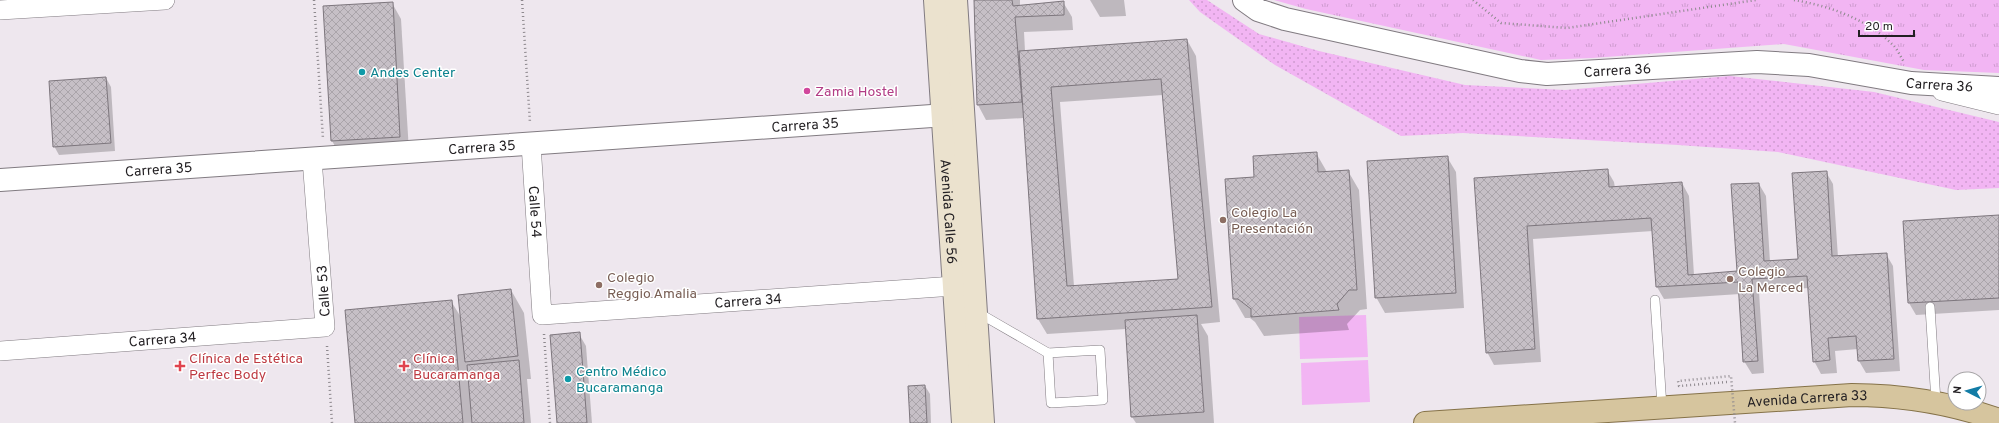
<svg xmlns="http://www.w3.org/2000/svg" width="1999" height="423" font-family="Overpass,sans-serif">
<defs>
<pattern id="grass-dots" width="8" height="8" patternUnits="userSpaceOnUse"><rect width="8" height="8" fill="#f2b5f3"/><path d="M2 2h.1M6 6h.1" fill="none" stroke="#cf9bd0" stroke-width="1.8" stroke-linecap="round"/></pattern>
<pattern id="park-tufts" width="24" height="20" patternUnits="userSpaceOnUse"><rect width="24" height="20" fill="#f2b5f3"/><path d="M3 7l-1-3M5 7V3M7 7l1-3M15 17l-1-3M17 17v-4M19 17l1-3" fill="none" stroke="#cf9bd0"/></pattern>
<pattern id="building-cross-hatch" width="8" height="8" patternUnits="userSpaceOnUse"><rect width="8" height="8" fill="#c6bfc6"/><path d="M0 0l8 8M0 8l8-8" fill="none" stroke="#aaa4aa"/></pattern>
</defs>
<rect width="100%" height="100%" fill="#eee7ee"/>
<!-- grass -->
<polygon fill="url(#grass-dots)" points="1189,0 1207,0 1259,34 1319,51 1465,85 1565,90 1730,76 1874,92 1999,122 1999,188 1956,190 1778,152 1678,145 1463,133 1401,136 1275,65 1200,12"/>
<!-- park -->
<polygon fill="url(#park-tufts)" points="1274,0 1999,0 1999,73 1924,70 1784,44 1592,58 1541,60 1306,9"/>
<!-- pitch -->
<g fill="#f2b5f3">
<polygon points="1366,315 1368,357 1300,359 1299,317"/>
<polygon points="1368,360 1370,402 1302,405 1301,363"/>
</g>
<!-- shadow -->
<g fill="#0003" fill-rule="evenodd">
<path d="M975,0H1020V6L1063,2L1072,17L1073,30L1024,32L1025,51L1187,40L1196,56L1220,322L1201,324L1208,336L1214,423H1136L1132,417L1126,329L1047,334L1038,319L1024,118L986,120L978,105ZM1163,95L1179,280L1074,286L1060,102Z"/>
<polygon points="1090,0 1124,0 1126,16 1100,17"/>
<polygon points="392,3 401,19 409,152 341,156 332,141"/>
<polygon points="106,78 111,87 115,151 59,155 54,146"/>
<polygon points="1316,153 1327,172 1348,171 1359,190 1367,309 1360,310 1347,324 1349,330 1264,336 1255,322 1250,318 1245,318 1234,299 1255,178"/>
<polygon points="1447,157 1456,172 1464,308 1385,313 1376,297"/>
<polygon points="1607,170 1614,182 1615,188 1682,183 1689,196 1694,275 1738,272 1759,184 1766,196 1770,262 1799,260 1826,172 1833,184 1838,257 1886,254 1893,266 1900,371 1866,373 1859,361 1858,349 1835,351 1837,373 1821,374 1814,361 1809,288 1759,291 1764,373 1752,374 1744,361 1740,294 1664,299 1657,287 1653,231 1533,239 1541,362 1494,365 1487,352 1475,179"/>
<polygon points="1999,216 1999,310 1916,315 1909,303"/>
<polygon points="511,290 524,313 531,379 527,379 531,423 356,423 451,301 462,319"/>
<polygon points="579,334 586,346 592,423 558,423"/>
<polygon points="925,386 930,394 931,423 911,423"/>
</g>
<!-- building -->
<g fill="url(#building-cross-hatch)" stroke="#7d767d" fill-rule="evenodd">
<polygon points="974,0 1012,0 1013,6 1064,1 1064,15 1015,17 1022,102 977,105"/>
<polygon points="393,2 400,137 331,141 323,6"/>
<path d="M1187,39L1212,307L1037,319L1019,51ZM1161,79L1178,279L1067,286L1051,87Z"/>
<polygon points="106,77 111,143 53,147 49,81"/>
<polygon points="1317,152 1318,172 1349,170 1357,290 1349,290 1337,304 1339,310 1251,317 1251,309 1238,299 1233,299 1225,179 1254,177 1253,156"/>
<polygon points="1448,156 1456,293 1375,298 1367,161"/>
<polygon points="1608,169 1609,187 1682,182 1688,275 1737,271 1731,184 1759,183 1764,261 1798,259 1792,173 1827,171 1832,256 1887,253 1894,359 1858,361 1856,336 1828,338 1830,360 1813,362 1807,276 1752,279 1758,361 1743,362 1738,282 1656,287 1651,218 1527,226 1535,349 1486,353 1474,178"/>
<polygon points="1999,215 1999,298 1908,303 1903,221"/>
<polygon points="511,289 518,356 465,362 458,295"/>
<polygon points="452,300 463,423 355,423 345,310"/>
<polygon points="1197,315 1204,412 1131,417 1125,320"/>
<polygon points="580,332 587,423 557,423 550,335"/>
<polygon points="519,360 524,423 472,423 467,365"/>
<polygon points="925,385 927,423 910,423 908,386"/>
</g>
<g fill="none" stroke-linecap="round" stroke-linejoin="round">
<!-- service casing -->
<g stroke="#817b81" stroke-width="10">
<g id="service">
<polyline points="1655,300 1662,407"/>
<polyline points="1930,307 1936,402"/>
<polyline points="977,312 1048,353"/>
<polygon points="1100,350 1103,400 1051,403 1048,353"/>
</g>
</g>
<!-- minor casing -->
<g stroke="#817b81" stroke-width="20">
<g id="minor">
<polyline points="0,10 165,0"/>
<polyline points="1942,91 1999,105"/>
<path id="s1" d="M531,144L542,315L954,286"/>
<path id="s2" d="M0,351L325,327L312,159"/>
</g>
</g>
<!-- tertiary casing -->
<g stroke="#817b81" stroke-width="24">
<g id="tertiary">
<path id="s3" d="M1244,0L1258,10L1285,19L1520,71L1547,74L1757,62L1809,65L1911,83L1999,88"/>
<path id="s4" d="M0,180L961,114"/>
</g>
</g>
<!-- secondary casing -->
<g stroke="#817b81" stroke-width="24">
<g id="secondary">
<path id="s5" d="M935,0L963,423"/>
<polyline points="956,0 983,423"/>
</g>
</g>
<!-- primary casing -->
<g stroke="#857248" stroke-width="24">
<g id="primary">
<path id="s6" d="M1425,423L1852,395C1903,395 1951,403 1999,420"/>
</g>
</g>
<!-- path -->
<g stroke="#8e898e" stroke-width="2.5" stroke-dasharray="1 3" stroke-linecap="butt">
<polyline points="314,0 323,139"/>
<polyline points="522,0 530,123"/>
<polyline points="1473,0 1501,23 1567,28 1756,0"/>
<path d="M1794,0C1829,6 1865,18 1892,44C1897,48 1900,56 1904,62"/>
<polyline points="544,334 550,423"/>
<polyline points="327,346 332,423"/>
</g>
<!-- service -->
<use href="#service" stroke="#fff" stroke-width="9"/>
<!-- minor -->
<use href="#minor" stroke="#fff" stroke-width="19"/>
<!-- tertiary -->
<use href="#tertiary" stroke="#fff" stroke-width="22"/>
<!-- secondary -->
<use href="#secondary" stroke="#ebe2ce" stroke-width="22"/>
<!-- primary -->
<use href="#primary" stroke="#d6c59e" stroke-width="22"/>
<!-- path-bridge -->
<polyline stroke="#8e898e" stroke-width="2.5" stroke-dasharray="1 3" stroke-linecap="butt" points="1727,382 1679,386 1678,381 1731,376 1735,423"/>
</g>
<!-- markers -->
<g fill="#0f9aa8" stroke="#fff" stroke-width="1.5">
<circle cx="362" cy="72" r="4"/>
<circle cx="568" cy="379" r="4"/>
</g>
<circle fill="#d1479c" stroke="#fff" stroke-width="1.5" cx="807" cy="91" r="4"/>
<g fill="#8d6e63" stroke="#fff" stroke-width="1.5">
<circle cx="1223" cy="220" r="4"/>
<circle cx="1730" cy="279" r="4"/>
<circle cx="599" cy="285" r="4"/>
</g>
<g fill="#e0444e" stroke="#fff" stroke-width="1.5">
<path d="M178 360h4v4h4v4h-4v4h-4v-4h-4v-4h4z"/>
<path d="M402 360h4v4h4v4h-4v4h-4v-4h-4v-4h4z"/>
</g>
<g text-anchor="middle" stroke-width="3" stroke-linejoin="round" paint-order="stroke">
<!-- street labels -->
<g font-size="14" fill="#221f22" stroke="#fff">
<text dy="5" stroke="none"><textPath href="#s3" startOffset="384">Carrera 36</textPath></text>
<text dy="5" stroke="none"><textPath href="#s3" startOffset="708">Carrera 36</textPath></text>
<text dy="5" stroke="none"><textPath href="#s4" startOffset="807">Carrera 35</textPath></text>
<text dy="5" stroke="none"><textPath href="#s4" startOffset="483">Carrera 35</textPath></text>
<text dy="5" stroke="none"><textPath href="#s4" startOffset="159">Carrera 35</textPath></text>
<text dy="5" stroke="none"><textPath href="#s5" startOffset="212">Avenida Calle 56</textPath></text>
<text dy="5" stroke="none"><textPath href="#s1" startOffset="68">Calle 54</textPath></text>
<text transform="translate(323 291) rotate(-94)" y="5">Calle 53</text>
<text dy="5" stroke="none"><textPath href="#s1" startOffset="378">Carrera 34</textPath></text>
<text dy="5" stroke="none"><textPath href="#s2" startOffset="163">Carrera 34</textPath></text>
<text dy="5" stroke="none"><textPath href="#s6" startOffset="383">Avenida Carrera 33</textPath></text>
</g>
<!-- culture labels -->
<g font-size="14" fill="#0d838f" stroke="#fff" text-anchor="start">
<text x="370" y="77">Andes Center</text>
<text x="576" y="376">Centro Médico<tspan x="576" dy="16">Bucaramanga</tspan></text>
</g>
<!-- hotel labels -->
<g font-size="14" fill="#b23c85" stroke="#fff" text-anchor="start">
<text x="815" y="96">Zamia Hostel</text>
</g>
<!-- education labels -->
<g font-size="14" fill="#785e54" stroke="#fff" text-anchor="start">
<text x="1231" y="217">Colegio La<tspan x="1231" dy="16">Presentación</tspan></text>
<text x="1738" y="276">Colegio<tspan x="1738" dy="16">La Merced</tspan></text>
<text x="607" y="282">Colegio<tspan x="607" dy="16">Reggio Amalia</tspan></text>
</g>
<!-- health labels -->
<g font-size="14" fill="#be3a42" stroke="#fff" text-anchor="start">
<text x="189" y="363">Clínica de Estética<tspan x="189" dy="16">Perfec Body</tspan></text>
<text x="413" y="363">Clínica<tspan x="413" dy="16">Bucaramanga</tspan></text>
</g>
</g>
<!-- north arrow -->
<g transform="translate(1967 391) rotate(276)"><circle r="19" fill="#ffffff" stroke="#a7a5a7"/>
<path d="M0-3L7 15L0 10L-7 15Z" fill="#127ca6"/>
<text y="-6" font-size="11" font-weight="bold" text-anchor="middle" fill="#221f22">N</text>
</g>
<!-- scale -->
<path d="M1859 30v6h55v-6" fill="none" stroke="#221f22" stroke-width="2"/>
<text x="1865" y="30" font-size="12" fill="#221f22" stroke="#ffffff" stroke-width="3" paint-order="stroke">20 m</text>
</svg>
